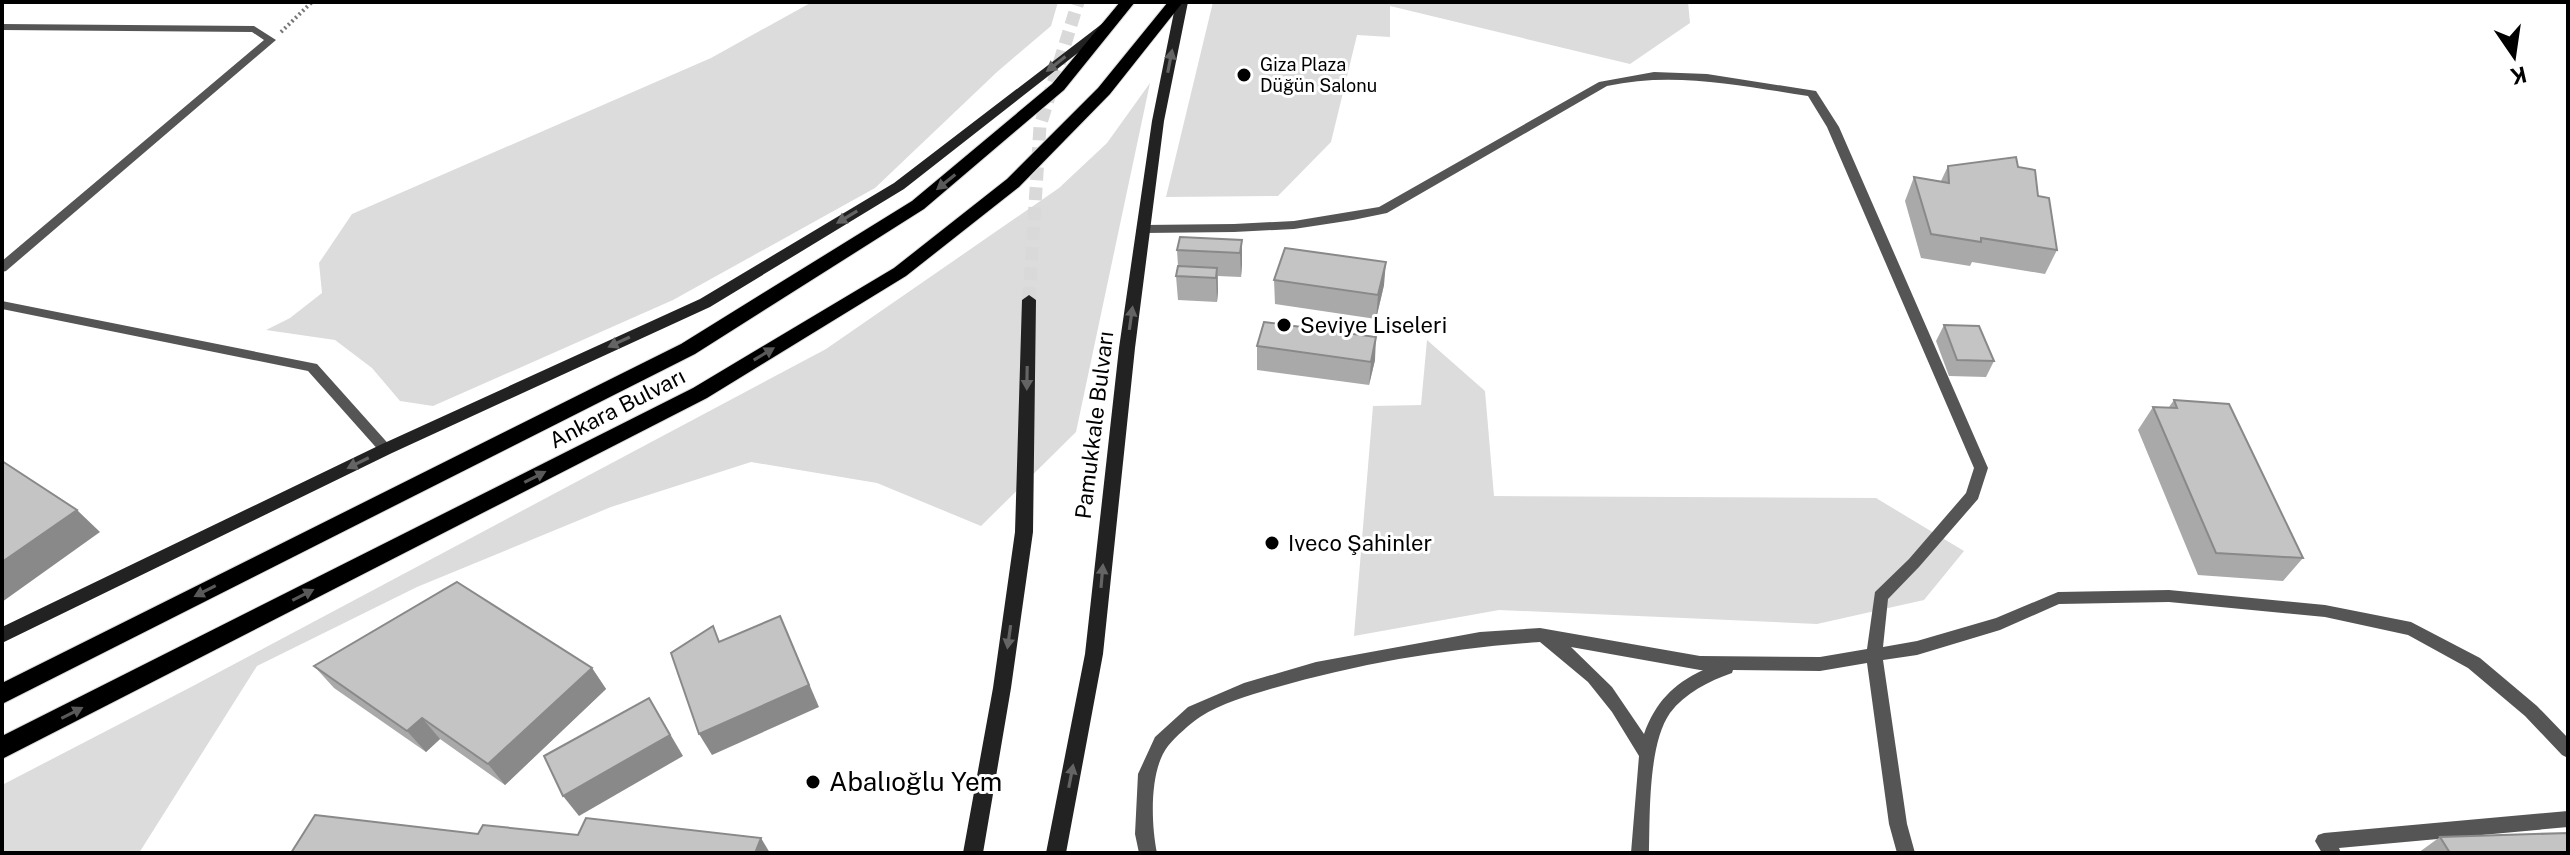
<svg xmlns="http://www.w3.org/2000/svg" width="2570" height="855" font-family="'Public Sans',sans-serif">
<rect width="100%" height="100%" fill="#fff"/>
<!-- green -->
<g fill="#dcdcdc">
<polygon points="812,2 1058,2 1051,26 997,72 875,188 673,300 433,406 400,401 372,368 335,340 266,330 290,318 322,293 319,263 352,214 711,58"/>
<polygon points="1213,2 1688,2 1690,23 1630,64 1390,6 1390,37 1357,35 1331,142 1278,196 1166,197"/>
<polygon points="1150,83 1076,432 981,526 877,483 751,462 611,507 417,587 257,666 139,853 2,853 2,785 191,687 826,349 1059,188 1107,143"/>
<polygon points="1427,340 1485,391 1494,496 1876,498 1964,551 1924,600 1817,624 1499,610 1354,636 1373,406 1421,405"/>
</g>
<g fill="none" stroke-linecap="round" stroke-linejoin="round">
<!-- secondary-tunnel -->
<polyline stroke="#d9d9d9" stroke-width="13" stroke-dasharray="13 7" stroke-linecap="butt" points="1029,300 1040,126 1078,2"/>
<!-- primary casing -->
<g stroke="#dbdbdb" stroke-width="2">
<g id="primary">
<polygon points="1120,2 1135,2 1064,90 924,209 695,354 2,704 2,683 681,344 912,201 1052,84"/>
<polygon points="1168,2 1183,2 1110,94 1019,187 906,276 707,398 2,759 2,736 693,388 894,268 1007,179 1098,88"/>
</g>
</g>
<!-- path -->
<polyline stroke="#777" stroke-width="4" stroke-dasharray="2 3" stroke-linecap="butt" points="281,32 312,2"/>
<!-- lane -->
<g fill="#555" fill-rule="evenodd">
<polygon points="2,24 254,26 276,40 6,271 2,272 2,261 264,40 252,32 2,30"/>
<path d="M1654,72L1707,74L1816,91L1839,127L1988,468L1978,499L1919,567L1888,599L1883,647L1917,641L1996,618L2058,592L2169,590L2325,605L2411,622L2480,658L2537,706L2568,738V758L2562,755L2525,716L2468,668L2408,635L2325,617L2169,602L2059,604L2000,630L1917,655L1883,660L1907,824L1915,853H1897L1889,824L1867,663L1820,671L1733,670L1732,673C1709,681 1685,693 1670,713C1648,744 1650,815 1649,853H1631L1639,756L1612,712L1588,682L1540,642C1451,648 1360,663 1274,688C1250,695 1222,703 1200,717C1190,724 1176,736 1168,746C1149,770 1151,824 1157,853H1139L1135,834L1138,774L1155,737L1188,707L1244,683L1316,662L1480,632L1540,628L1700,656L1820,657L1867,649L1875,592L1909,559L1966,493L1974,468L1827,127L1808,96C1741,86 1674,71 1607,86L1387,213L1353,220L1294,229L1234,232L1144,233L1138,229L1144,225L1234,224L1294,221L1379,207L1599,82ZM1571,647L1700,670H1703C1673,684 1655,703 1644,734L1612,687Z"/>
<polygon points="2,301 317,364 393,449 391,453 381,453 308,371 2,309"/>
<polygon points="2568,811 2568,827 2339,848 2341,853 2322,853 2315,841 2318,835 2324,833"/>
</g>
<!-- secondary -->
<g fill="#222" fill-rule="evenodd">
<polygon points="1176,2 1188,2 1164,121 1135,348 1103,654 1066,853 1046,853 1085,654 1119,348 1152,121"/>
<polygon points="1107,20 1111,21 1111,27 904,189 710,307 392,453 2,643 2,627 380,445 700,299 894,183"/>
<polygon points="1029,295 1036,300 1033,532 1011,688 983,853 963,853 993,688 1015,532 1022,300"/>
</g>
<!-- primary -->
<use href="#primary" fill="#000" fill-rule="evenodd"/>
</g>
<!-- wall -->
<g fill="#a9a9a9">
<polygon points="1948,166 2018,167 2038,196 2057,250 2045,274 1972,262 1970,266 1921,258 1905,201 1914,177 1941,181"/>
<polygon points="1242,240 1242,264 1241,277 1218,276 1218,291 1217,302 1178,300 1176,276 1178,266 1177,250"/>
<polygon points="1274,280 1384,285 1376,319 1275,304"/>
<polygon points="1944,325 1994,361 1986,377 1949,376 1936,341"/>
<polygon points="1257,346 1375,360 1369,385 1257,370"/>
<polygon points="2174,400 2303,558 2283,581 2198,575 2138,430 2153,407 2169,407"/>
<polygon points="314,666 592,668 606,689 505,785 440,739 426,752 334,688"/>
<polygon points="2440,837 2568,853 2418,853"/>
</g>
<!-- shaded-wall -->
<g fill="#898989">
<polygon points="1242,240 1242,264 1241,277 1240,253"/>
<polygon points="1386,262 1384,285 1376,319 1378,295"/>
<polygon points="1217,268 1218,291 1217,302 1216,278"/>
<polygon points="1376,337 1375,360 1369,385 1371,362"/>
<polygon points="77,510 100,532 2,602 2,562"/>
<polygon points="780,616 819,707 712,755 699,734"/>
<polygon points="592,668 606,689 505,785 488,764"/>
<polygon points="649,698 683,756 579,816 563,796"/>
<polygon points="422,718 440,739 426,752 407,731"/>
<polygon points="761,838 770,853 755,853"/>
</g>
<!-- building -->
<g fill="#c4c4c4" stroke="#898989" stroke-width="2">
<polygon points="2016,157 2018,167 2035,170 2038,196 2049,198 2057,250 1981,238 1981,242 1931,234 1914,177 1949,183 1948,166"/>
<polygon points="1180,237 1242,240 1240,253 1177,250"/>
<polygon points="1285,248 1386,262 1378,295 1274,280"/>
<polygon points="1178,266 1217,268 1216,278 1176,276"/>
<polygon points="1264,322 1376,337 1371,362 1257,346"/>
<polygon points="1944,325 1979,326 1994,361 1957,360"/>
<polygon points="2174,400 2229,404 2303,558 2216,553 2153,407 2177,408"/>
<polygon points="2,461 77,510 2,562"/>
<polygon points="457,582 592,668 488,764 422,718 407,731 314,666"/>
<polygon points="780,616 809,685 699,734 671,653 713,626 719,642"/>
<polygon points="649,698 670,735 563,796 544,756"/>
<polygon points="315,815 478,834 483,825 578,835 586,818 761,838 755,853 291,853"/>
<polygon points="2568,833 2568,853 2450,853 2440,837"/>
</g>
<!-- one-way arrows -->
<defs><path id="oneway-solid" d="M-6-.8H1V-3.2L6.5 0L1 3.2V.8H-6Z" transform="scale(2)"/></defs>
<g fill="#646464">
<use href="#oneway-solid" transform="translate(1170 61) rotate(-79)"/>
<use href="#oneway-solid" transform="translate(1056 64) rotate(142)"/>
<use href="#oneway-solid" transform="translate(847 217) rotate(149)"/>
<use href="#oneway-solid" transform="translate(1131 318) rotate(-82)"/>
<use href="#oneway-solid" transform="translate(619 342) rotate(155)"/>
<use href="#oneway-solid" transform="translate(1027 378) rotate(91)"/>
<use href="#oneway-solid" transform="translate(358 463) rotate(154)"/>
<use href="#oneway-solid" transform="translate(1102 576) rotate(-85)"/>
<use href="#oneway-solid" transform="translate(1009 637) rotate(98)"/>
<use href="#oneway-solid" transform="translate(1071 776) rotate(-79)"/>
</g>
<g fill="#595959">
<use href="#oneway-solid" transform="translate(946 182) rotate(141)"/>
<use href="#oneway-solid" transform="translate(764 354) rotate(-31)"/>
<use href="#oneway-solid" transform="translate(535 477) rotate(-27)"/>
<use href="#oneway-solid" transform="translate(205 591) rotate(153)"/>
<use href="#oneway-solid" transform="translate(303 595) rotate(-27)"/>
<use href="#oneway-solid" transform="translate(72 713) rotate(-27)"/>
</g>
<!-- markers -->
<g fill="#000" stroke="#fff" stroke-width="3">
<circle cx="1244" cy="75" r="8"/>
<circle cx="1284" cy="325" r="8"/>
<circle cx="1272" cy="543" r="8"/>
<circle cx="813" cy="782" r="8"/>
</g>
<g text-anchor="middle" stroke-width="6" stroke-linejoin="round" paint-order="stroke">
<!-- far-poi labels -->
<g font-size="18" fill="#000" stroke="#fff" text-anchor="start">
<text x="1260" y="71">Giza Plaza<tspan x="1260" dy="21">Düğün Salonu</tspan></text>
</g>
<!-- poi labels -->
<g font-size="22" fill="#000" stroke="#fff" text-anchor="start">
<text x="1300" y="333">Seviye Liseleri</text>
<text x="1288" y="551">Iveco Şahinler</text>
</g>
<!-- street labels -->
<g font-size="22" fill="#000" stroke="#fff">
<text transform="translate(617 408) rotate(-27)" y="8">Ankara Bulvarı</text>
<text transform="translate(1094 425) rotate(-83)" y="8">Pamukkale Bulvarı</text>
</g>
<!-- near-poi labels -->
<g font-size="26" fill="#000" stroke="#fff" text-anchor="start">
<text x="829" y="791">Abalıoğlu Yem</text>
</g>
</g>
<!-- border -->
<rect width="2570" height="855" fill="none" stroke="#000000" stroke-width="8"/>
<!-- north arrow -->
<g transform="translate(2514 56) rotate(167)" stroke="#ffffff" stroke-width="6" paint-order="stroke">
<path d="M0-6L14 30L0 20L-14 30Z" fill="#000000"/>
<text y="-12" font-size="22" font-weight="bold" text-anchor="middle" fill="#000000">K</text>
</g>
</svg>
